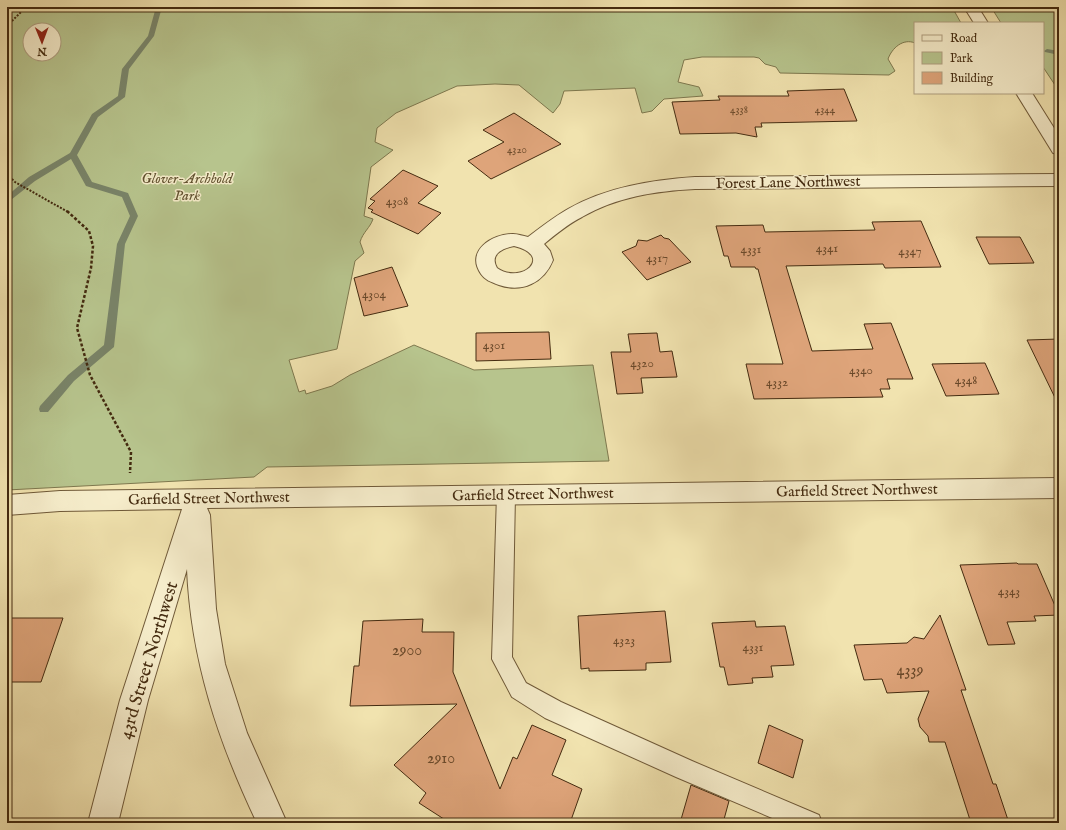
<svg xmlns="http://www.w3.org/2000/svg" width="1066" height="830" font-family="'IM FELL English',serif">
<rect width="100%" height="100%" fill="#f1e3af"/>
<filter id="stains"><feTurbulence type="fractalNoise" baseFrequency=".005" numOctaves="4"/><feColorMatrix values="0 0 0 0 .2 0 0 0 0 .09 0 0 0 0 .02 0 0 0 .5 -.17"/></filter>
<radialGradient id="worn" r=".72"><stop offset=".6" stop-color="#630" stop-opacity="0"/><stop offset="1" stop-color="#630" stop-opacity=".3"/></radialGradient>
<!-- green -->
<g fill="#b7c48d" stroke="#7e784e" fill-rule="evenodd">
<path d="M7,7H952L961,23H915V43C903,38 892,48 888,59L895,71L889,75L780,73L776,67L765,64L759,58L754,57H702L684,60L678,82L699,87L703,96L664,99L652,111L642,113L635,88L564,91L560,104L553,113L519,85L495,84L457,86L396,113L377,128L375,142L393,150L371,167L364,216L373,219C370,228 363,232 360,242L364,253L355,261L337,349L289,360L299,392L305,390L306,394L332,386L350,375L414,345L474,370L593,365L609,461L267,467L254,477L7,490ZM30,30H54V54H30Z"/>
<polygon points="991,7 1059,7 1059,91 1043,67 1043,23 1001,23"/>
</g>
<g fill="none" stroke-linecap="round" stroke-linejoin="round">
<!-- stream -->
<g fill="#798469" fill-rule="evenodd">
<polygon points="156,7 162,7 154,36 129,69 125,97 98,117 77,155 92,182 128,193 138,216 125,244 114,347 74,381 48,412 40,412 39,409 40,406 68,375 104,345 117,244 130,216 122,197 86,186 71,159 35,181 7,203 7,196 29,177 70,153 92,114 118,96 122,69 148,36"/>
<polygon points="915,7 925,7 928,9 925,11"/>
<polygon points="1047,49 1059,51 1059,55 1045,52 1044,51"/>
</g>
</g>
<!-- building -->
<g fill="#dea47a" stroke="#442b10">
<polygon points="844,89 857,121 761,123 762,127 755,127 757,137 736,133 680,134 672,102 720,100 718,96 789,96 787,91"/>
<polygon points="514,113 561,144 491,179 468,161 504,142 483,130"/>
<polygon points="403,170 438,186 418,203 441,213 418,234 371,212 373,210 368,208 375,201 370,199"/>
<polygon points="921,221 941,267 885,268 883,264 786,266 812,351 873,349 864,324 891,323 913,379 887,379 890,389 880,389 883,397 754,399 746,364 783,364 758,269 756,269 755,267 731,267 728,256 724,256 716,226 763,225 765,232 875,230 872,222"/>
<polygon points="661,235 664,238 669,239 691,262 647,280 622,252 636,246 638,240 647,241"/>
<polygon points="976,237 1020,237 1034,263 989,264"/>
<polygon points="392,267 408,306 364,316 354,278"/>
<polygon points="549,332 551,359 476,361 476,333"/>
<polygon points="657,333 660,352 672,351 677,377 641,378 643,393 617,394 611,352 631,352 628,334"/>
<polygon points="1059,339 1059,406 1027,340"/>
<polygon points="985,363 999,394 946,396 932,364"/>
<polygon points="1017,563 1018,564 1037,564 1059,615 1034,616 1036,621 1007,622 1015,644 988,645 960,565"/>
<polygon points="665,611 671,662 646,663 646,670 589,671 589,668 581,669 578,616"/>
<polygon points="940,615 966,690 961,690 993,784 996,784 1009,823 971,823 945,742 929,742 928,736 920,727 918,719 929,691 887,693 882,679 864,680 854,645 907,643 914,637 924,639"/>
<polygon points="7,618 63,618 41,682 7,682"/>
<polygon points="423,619 422,632 454,632 453,672 500,789 513,757 517,759 532,725 566,740 552,775 582,789 570,823 450,823 419,803 426,793 394,765 457,704 350,706 354,666 359,666 363,621"/>
<polygon points="755,621 756,627 785,626 794,665 771,666 773,677 752,678 753,683 728,685 724,667 720,667 712,623"/>
<polygon points="769,725 803,740 793,778 758,763"/>
<polygon points="691,785 729,801 723,823 680,823"/>
</g>
<g fill="none" stroke-linecap="round" stroke-linejoin="round">
<!-- lane casing -->
<g stroke="#6f5938" stroke-width="2">
<polygon id="lane" points="506,486 512,488 515,494 512,657 526,683 561,702 692,761 819,815 822,823 784,823 676,777 545,718 512,697 492,659 497,494 500,488"/>
</g>
<!-- street casing -->
<g stroke="#6f5938" stroke-width="2">
<g id="street">
<polygon points="964,7 978,7 988,23 974,23"/>
<polygon points="1016,93 1032,93 1059,136 1059,154 1053,153"/>
<path d="M1059,174V186L695,189C656,191 616,197 582,217C568,224 556,234 544,244L550,251L553,260C544,283 522,293 499,285C491,282 485,280 481,274C465,251 492,234 513,234C518,234 523,236 528,237C541,227 554,217 568,209C606,187 652,180 695,177ZM514,246C555,256 521,285 497,268C489,254 503,248 514,246Z"/>
<path d="M1059,478V498L207,508L210,515L216,609L225,664L247,733L287,823H257C218,741 191,660 187,569L148,700L118,823H88L120,700L182,509L60,511L7,515V495L60,491Z"/>
</g>
</g>
<!-- path-far1 -->
<g stroke="#442b10" stroke-width="2" stroke-dasharray="2 1.5" stroke-linecap="butt">
<polyline points="7,26 26,7"/>
<polyline points="7,174 15,182 68,212"/>
</g>
<!-- path -->
<polyline stroke="#442b10" stroke-width="2.5" stroke-dasharray="3 2" stroke-linecap="butt" points="67,211 89,231 93,246 91,268 77,328 90,375 131,452 130,473"/>
<!-- lane -->
<use href="#lane" fill="#f6edcb" fill-rule="evenodd"/>
<!-- street -->
<use href="#street" fill="#f6edcb" fill-rule="evenodd"/>
</g>
<g text-anchor="middle" stroke-width="3" stroke-linejoin="round" paint-order="stroke">
<!-- far-number labels -->
<g font-size="11" fill="#6a492a">
<text x="739" y="113">4338</text>
<text x="825" y="113">4344</text>
<text x="517" y="153">4320</text>
</g>
<!-- number labels -->
<g font-size="13" fill="#6a492a">
<text x="397" y="205">4308</text>
<text x="827" y="252">4341</text>
<text x="751" y="253">4331</text>
<text x="910" y="255">4347</text>
<text x="657" y="262">4317</text>
<text x="374" y="298">4304</text>
<text x="494" y="349">4301</text>
<text x="642" y="367">4320</text>
<text x="861" y="374">4340</text>
<text x="966" y="384">4348</text>
<text x="777" y="386">4332</text>
<text x="1009" y="595">4343</text>
<text x="624" y="644">4323</text>
<text x="753" y="651">4331</text>
</g>
<!-- park labels -->
<g font-size="15" font-style="italic" fill="#61512f" stroke="#f6edcb">
<text x="187" y="183">Glover-Archbold<tspan x="187" dy="17">Park</tspan></text>
</g>
<!-- street labels -->
<g font-size="15" fill="#442b10" stroke="#f6edcb">
<text transform="translate(788 182) rotate(-1)" y="5">Forest Lane Northwest</text>
<text transform="translate(857 490) rotate(-1)" y="5">Garfield Street Northwest</text>
<text transform="translate(533 494) rotate(-1)" y="5">Garfield Street Northwest</text>
<text transform="translate(209 498) rotate(-1)" y="5">Garfield Street Northwest</text>
</g>
<!-- near-number labels -->
<g font-size="16" fill="#6a492a">
<text x="407" y="655">2900</text>
<text x="910" y="675">4339</text>
<text x="441" y="763">2910</text>
</g>
<!-- near-street labels -->
<g font-size="18" fill="#442b10" stroke="#f6edcb">
<text transform="translate(148 660) rotate(-73)" y="6">43rd Street Northwest</text>
</g>
</g>
<!-- margin -->
<rect width="1066" height="830" fill="none" stroke="#f1e3af" stroke-width="24"/>
<rect x="8" y="8" width="1050" height="814" fill="none" stroke="#442b10" stroke-width="2"/>
<rect x="12" y="12" width="1042" height="806" fill="none" stroke="#442b10"/>
<!-- legend -->
<rect x="914" y="22" width="130" height="72" fill="#f6edcb" stroke="#af9f80"/>
<rect x="922" y="35" width="20" height="6" fill="#f6edcb" stroke="#af9f80"/>
<text x="950" y="42" font-size="12" fill="#442b10">Road</text>
<rect x="922" y="52" width="20" height="12" fill="#b7c48d" stroke="#af9f80"/>
<text x="950" y="62" font-size="12" fill="#442b10">Park</text>
<rect x="922" y="72" width="20" height="12" fill="#dea47a" stroke="#af9f80"/>
<text x="950" y="82" font-size="12" fill="#442b10">Building</text>
<!-- north arrow -->
<g transform="translate(42 42) rotate(179)"><circle r="19" fill="#f6edcb" stroke="#af9f80"/>
<path d="M0-3L7 15L0 10L-7 15Z" fill="#8f2418"/>
<text y="-6" font-size="11" font-weight="bold" text-anchor="middle" fill="#442b10">N</text>
</g>
<rect width="100%" height="100%" filter="url(#stains)"/>
<rect width="100%" height="100%" fill="url(#worn)"/>
</svg>
